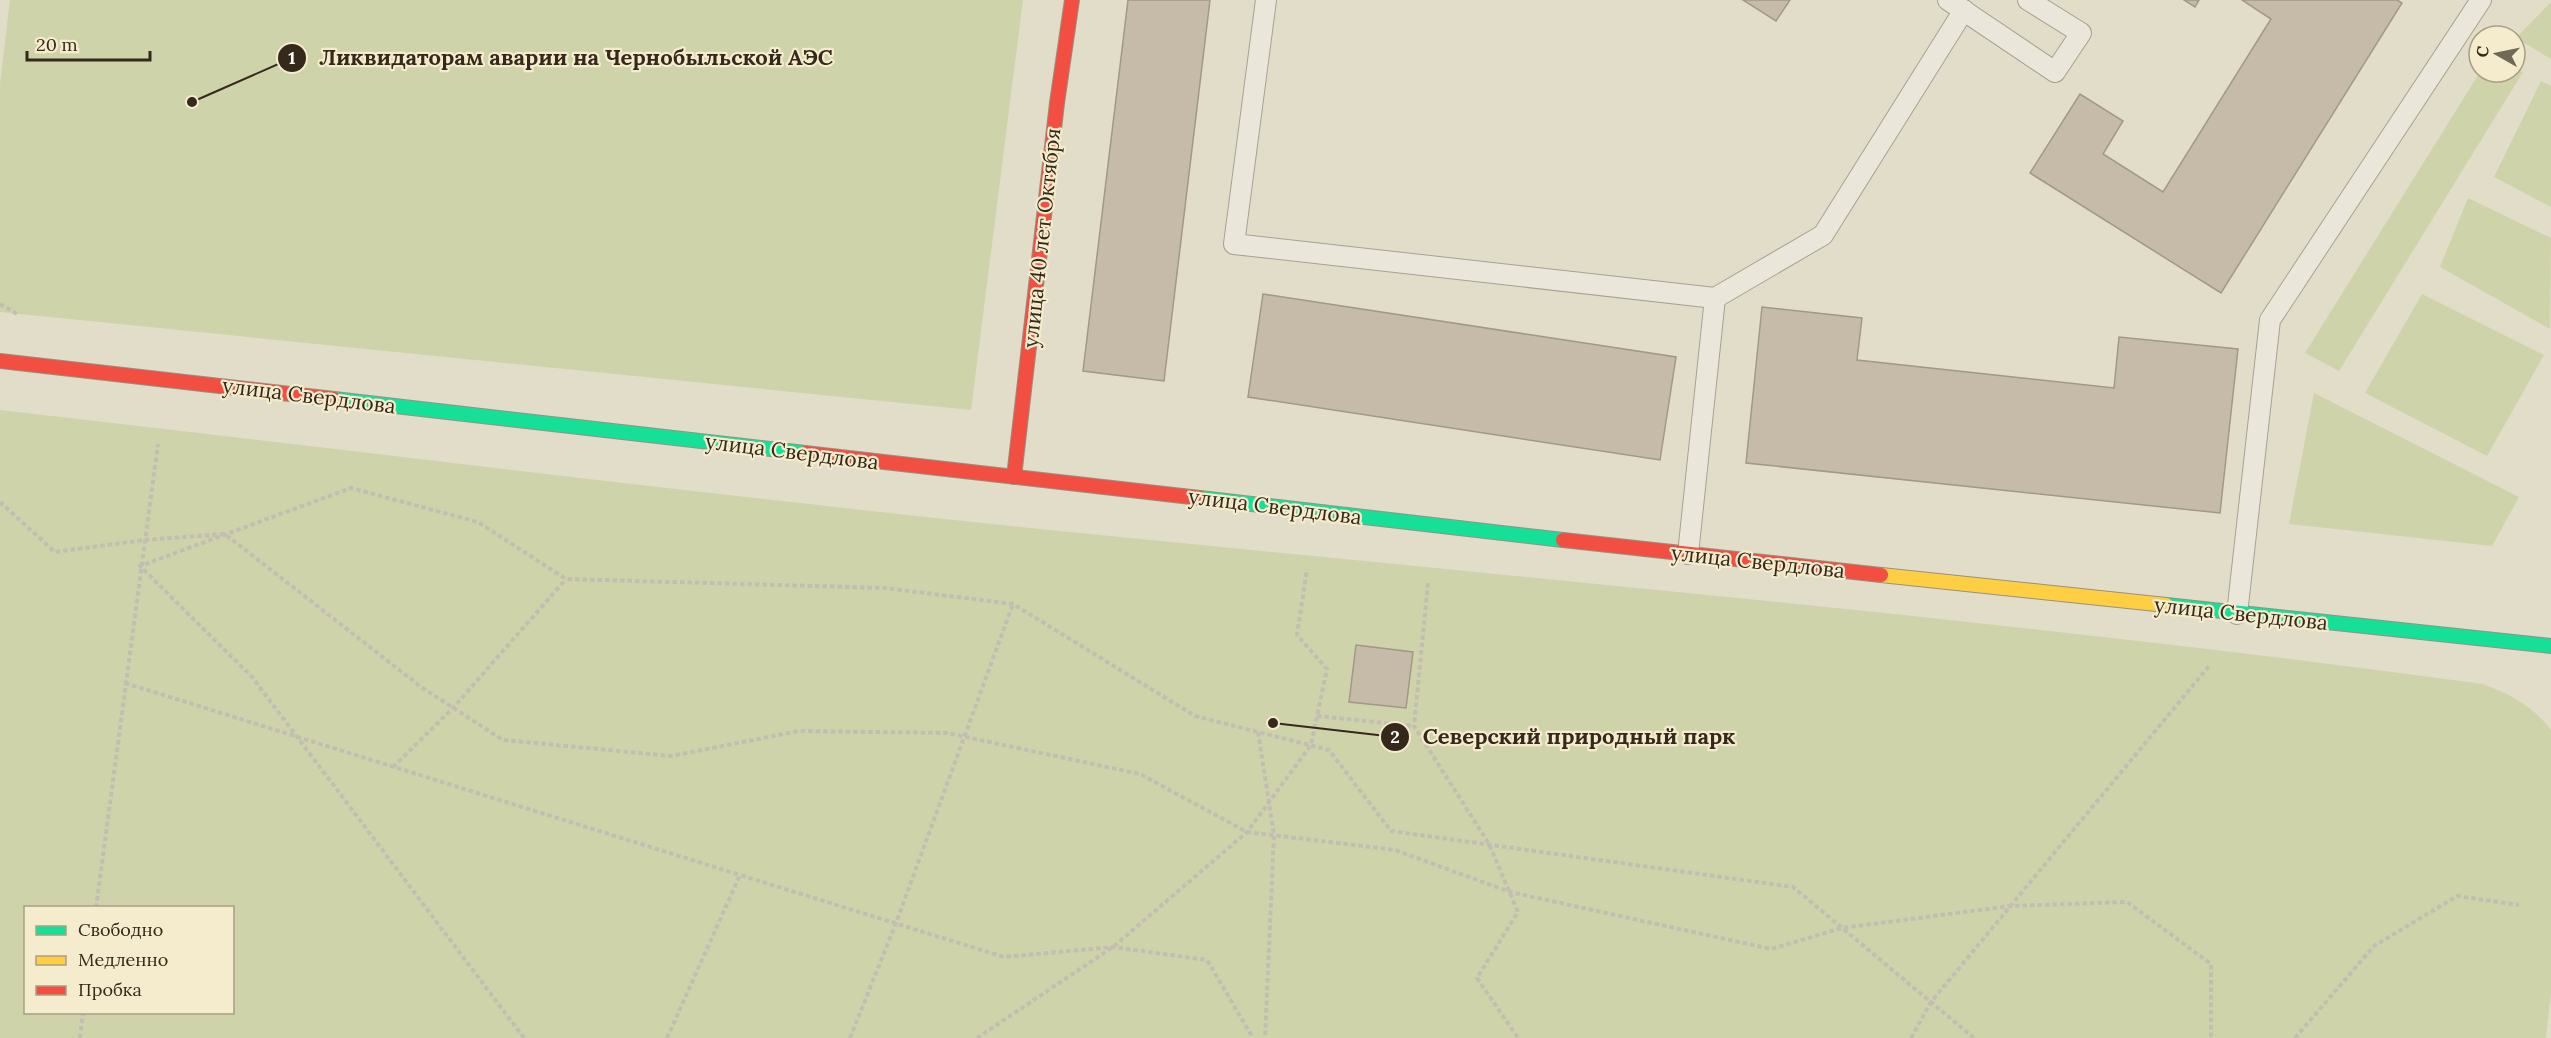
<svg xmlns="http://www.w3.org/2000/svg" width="2551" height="1038" font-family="Lora,serif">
<rect width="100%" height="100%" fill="#e2ddc8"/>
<!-- green -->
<g fill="#cfd3aa" fill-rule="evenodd">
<polygon points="10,0 1023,0 971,410 0,312 0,84"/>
<polygon points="2551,2 2551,59 2516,38"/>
<polygon points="2515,68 2523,72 2339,371 2305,353 2480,72 2515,72"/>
<polygon points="2541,81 2551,86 2551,207 2494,177"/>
<polygon points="2468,198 2551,238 2550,329 2440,267"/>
<polygon points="2422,294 2544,355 2487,456 2365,393"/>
<polygon points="2314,393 2519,497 2492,546 2289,524"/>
<path d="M0,410C353,450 706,495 1060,531C1535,579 2010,620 2483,684C2510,694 2533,706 2551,730V992L2546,1038H0ZM26,908H232V1012H26Z"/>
</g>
<!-- building -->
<g fill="#c6bba9" stroke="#a29888" stroke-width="1.5">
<polygon points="1128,0 1210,0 1164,381 1083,371"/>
<polygon points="1743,0 1790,0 1776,21"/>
<polygon points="2184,0 2199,0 2195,7"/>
<polygon points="2242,0 2397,0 2402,3 2221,293 2030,173 2080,94 2123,121 2103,154 2163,192 2271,19"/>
<polygon points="1263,294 1676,357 1660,460 1248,397"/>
<polygon points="1762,307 1862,318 1857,360 2114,388 2119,337 2238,349 2220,513 1746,463"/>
<polygon points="1356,645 1413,652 1406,708 1349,702"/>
</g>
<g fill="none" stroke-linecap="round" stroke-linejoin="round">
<!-- lane casing -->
<g stroke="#a7a192" stroke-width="22">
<g id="lane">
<polyline points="1266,0 1234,244 1715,298"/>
<polyline points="1948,0 2055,72 2081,33 2028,0"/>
<polyline points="1688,554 1715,298 1823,235 1964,10"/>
<polyline points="2237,614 2270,320 2481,0"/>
</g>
</g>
<!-- fast casing -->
<g stroke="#969182" stroke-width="16">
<g id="fast">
<polyline points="334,399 805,453"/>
<polyline points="1200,498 1563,540"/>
<polyline points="2166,605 2551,646"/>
</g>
</g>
<!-- slow casing -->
<g stroke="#969182" stroke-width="16">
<polyline id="slow" points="1881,575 2166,605"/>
</g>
<!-- jam casing -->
<g stroke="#969182" stroke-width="16">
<g id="jam">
<polyline points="0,361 334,399"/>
<polyline points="805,453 1200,498"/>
<polyline points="1014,477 1057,103 1072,0"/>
<polyline points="1563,540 1881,575"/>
</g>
</g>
<!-- path -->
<g stroke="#c3beb2" stroke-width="4" stroke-dasharray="4.5 3" stroke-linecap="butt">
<polyline points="0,304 17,314"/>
<polyline points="0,502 55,552 144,540 225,534 421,687 503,740 671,756 799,731 947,733 1140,774 1247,832 1395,850 1510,892 1771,949 1842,928 2010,906 2127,902 2211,964 2211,1038"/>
<polyline points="1428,583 1414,726 1489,844 1518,912 1477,978 1518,1038"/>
<polyline points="125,683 740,875"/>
<polyline points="1317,716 1414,726"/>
<polyline points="1258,732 1274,835 1265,1038"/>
<polyline points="393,767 453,708 566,579"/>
<polyline points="96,908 158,444"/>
<polyline points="80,1038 83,1012"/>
<polyline points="524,1038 252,677 140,566 351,488 478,522 566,579 885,588 1013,604 1195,716 1329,750 1391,831 1793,887 1974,1038"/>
<polyline points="667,1038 740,875 1004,957 1113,947 1207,960 1253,1038"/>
<polyline points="850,1038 896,923 1013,604"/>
<polyline points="977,1038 1113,947 1247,832 1311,745 1327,669 1297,635 1307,569"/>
<polyline points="1911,1038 1931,1002 2209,666"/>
<polyline points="2295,1038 2374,946 2457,896 2519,905"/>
</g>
<!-- lane -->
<use href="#lane" stroke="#eae7da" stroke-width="20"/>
<!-- fast -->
<use href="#fast" stroke="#16e098" stroke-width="14"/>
<!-- slow -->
<use href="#slow" stroke="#ffcf43" stroke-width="14"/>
<!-- jam -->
<use href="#jam" stroke="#f24e42" stroke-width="14"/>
</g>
<g text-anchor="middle" stroke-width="4.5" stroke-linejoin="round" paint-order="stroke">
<!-- street labels -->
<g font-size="21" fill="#34291b" stroke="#f5eccd">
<text transform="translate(1042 238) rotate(-84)" y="7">улица 40 лет Октября</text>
<text transform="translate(309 396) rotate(7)" y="7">улица Свердлова</text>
<text transform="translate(792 452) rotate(7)" y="7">улица Свердлова</text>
<text transform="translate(1275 507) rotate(7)" y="7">улица Свердлова</text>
<text transform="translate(1758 562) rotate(6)" y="7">улица Свердлова</text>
<text transform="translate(2241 614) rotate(6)" y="7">улица Свердлова</text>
</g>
</g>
<!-- callouts -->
<path fill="none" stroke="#34291b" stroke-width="2" d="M192 102L292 58M1273 723L1395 737"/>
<g fill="#34291b" stroke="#f5eccd" stroke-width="2">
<circle cx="192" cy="102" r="6"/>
<circle cx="1273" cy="723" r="6"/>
<circle cx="292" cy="58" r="15"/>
<circle cx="1395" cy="737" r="15"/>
</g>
<g font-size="18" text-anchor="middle" font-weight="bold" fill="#fff">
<text x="292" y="64">1</text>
<text x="1395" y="743">2</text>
</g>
<g font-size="22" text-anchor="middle" font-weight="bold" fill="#34291b" stroke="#f5eccd" stroke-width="4.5" stroke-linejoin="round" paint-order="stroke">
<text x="576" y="65">Ликвидаторам аварии на Чернобыльской АЭС</text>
<text x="1579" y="744">Северский природный парк</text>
</g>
<!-- legend -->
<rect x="24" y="906" width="210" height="108" fill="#f5eccd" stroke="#a89e86" stroke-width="1.5"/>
<rect x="36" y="926" width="30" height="9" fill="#16e098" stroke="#a89e86" stroke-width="1.5"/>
<text x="78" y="936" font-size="18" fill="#34291b">Свободно</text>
<rect x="36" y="956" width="30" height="9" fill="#ffcf43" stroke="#a89e86" stroke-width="1.5"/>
<text x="78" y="966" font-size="18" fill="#34291b">Медленно</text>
<rect x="36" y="986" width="30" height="9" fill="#f24e42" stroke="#a89e86" stroke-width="1.5"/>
<text x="78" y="996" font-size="18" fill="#34291b">Пробка</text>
<!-- north arrow -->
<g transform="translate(2497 54) rotate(279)"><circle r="28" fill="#f5eccd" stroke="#a89e86" stroke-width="1.5"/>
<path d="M0-4.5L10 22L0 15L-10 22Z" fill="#716858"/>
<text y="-9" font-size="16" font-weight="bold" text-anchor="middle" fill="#34291b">С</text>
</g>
<!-- scale -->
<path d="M27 51v9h123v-9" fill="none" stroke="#34291b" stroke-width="3"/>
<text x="36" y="51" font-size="18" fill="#34291b" stroke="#f5eccd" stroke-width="4.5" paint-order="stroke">20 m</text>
</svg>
